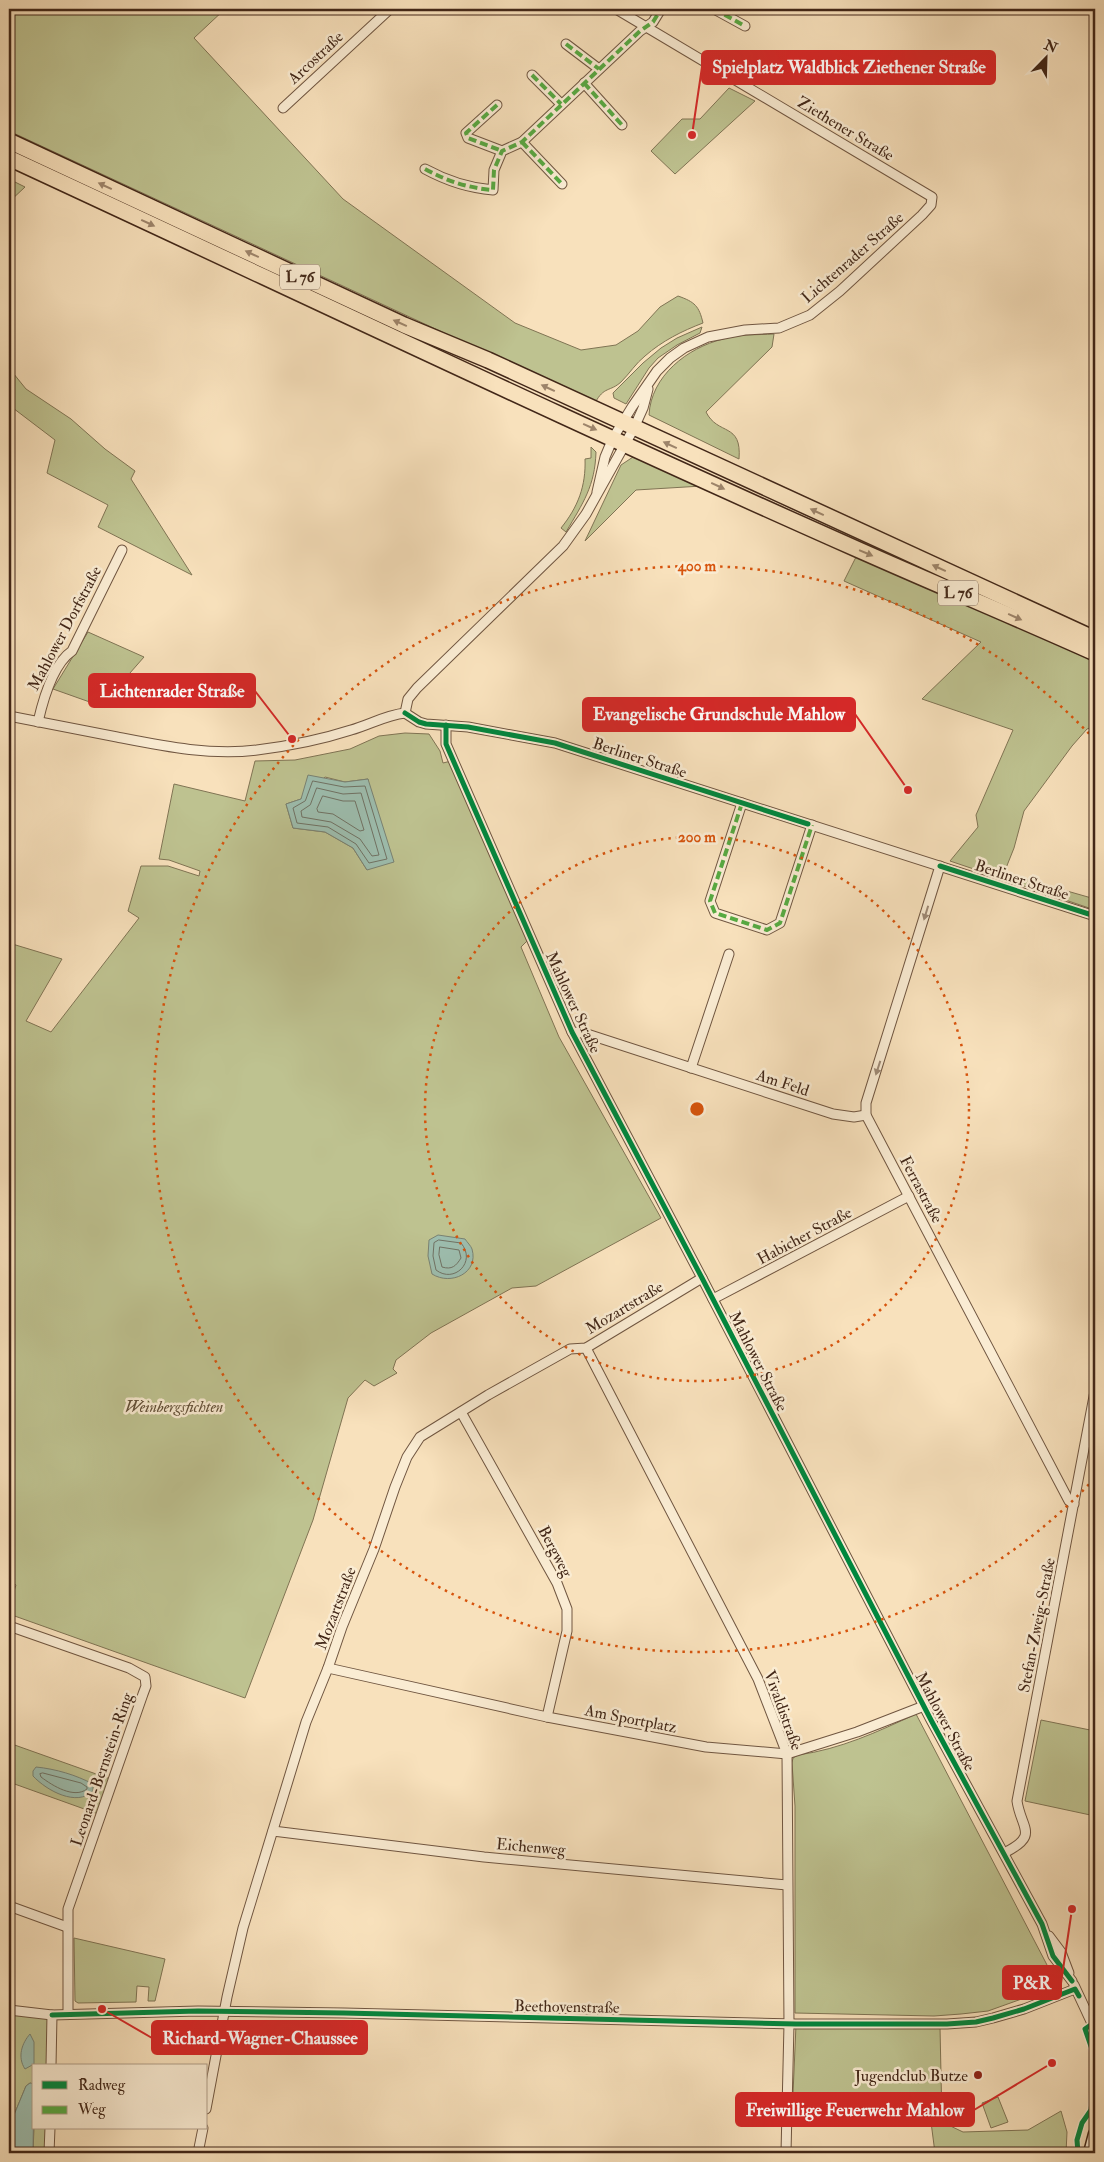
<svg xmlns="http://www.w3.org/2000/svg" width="1104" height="2162" font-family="'IM FELL Double Pica',serif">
<rect width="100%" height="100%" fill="#f8e1bc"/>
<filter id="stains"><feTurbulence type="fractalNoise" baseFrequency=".004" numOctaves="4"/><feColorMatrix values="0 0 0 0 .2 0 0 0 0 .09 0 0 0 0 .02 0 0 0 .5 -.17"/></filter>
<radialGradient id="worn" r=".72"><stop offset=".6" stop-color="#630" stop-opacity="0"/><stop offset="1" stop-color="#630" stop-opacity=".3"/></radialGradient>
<!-- green -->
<g fill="#bec290" stroke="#807454" fill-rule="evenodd">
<path d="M9,9H225L194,38L343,199L515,323L581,350L616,345L638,331L660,307L678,296C695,302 699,306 703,323C682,331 662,341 645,356C636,363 630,373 621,382C610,392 604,386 595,403L9,131Z"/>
<polygon points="729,88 755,101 675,174 651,151 682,119 700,119"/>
<polygon points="9,179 25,187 9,202"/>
<polygon points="702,327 700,333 677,345 658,358 649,368 626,404 614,398 613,393 643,363 661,348 677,338"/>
<path d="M774,334L772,347L706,412C718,436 742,422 739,459L649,415C651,376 687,348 723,339C739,334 757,335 774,334Z"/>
<polygon points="9,368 26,389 71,419 105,449 135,471 131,479 192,575 98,527 108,505 47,473 55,440 9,405"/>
<path d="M591,447L596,452C595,486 583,503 566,532L561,528C578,507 586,486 585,459L591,458Z"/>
<polygon points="633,457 652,462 702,486 636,490 585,541 621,465"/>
<polygon points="856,557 911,579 1095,659 1095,726 1087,729 1072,746 1024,811 1014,848 1004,873 1095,899 1095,910 950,861 978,827 976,815 1013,730 922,699 981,642 844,581"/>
<polygon points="88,632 144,657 101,706 53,689"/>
<path d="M405,733L429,734L440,751L443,763L451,761L527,941L521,947L559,1037L661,1218L536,1286L512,1288L431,1333L396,1360L393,1369L397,1373L374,1386L365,1380L348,1398L313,1520L245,1698L9,1614V1607L16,1585L9,1580V943L62,959L26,1021L51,1032L139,918L128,911L141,866H168L199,876L200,871L169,860L159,859L174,784L245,801L255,761L295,760L350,749L379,736ZM325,777L345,782L368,779L367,870L353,848L325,832L293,828L286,804L301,799Z"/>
<path d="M916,1714L1058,1986L988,2011L961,2014L934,2016L795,2013V1806L792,1763L793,1758L798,1755C841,1749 877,1732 916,1714Z"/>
<polygon points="1041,1720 1095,1731 1095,1816 1025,1801"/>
<polygon points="9,1743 113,1780 101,1815 9,1782"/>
<polygon points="74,1938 165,1959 155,2001 148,2001 149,1987 137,1986 136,2002 78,2003 75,2001"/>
<polygon points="9,2013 50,2018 49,2066 34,2066 34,2084 30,2083 26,2086 9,2127"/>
<polygon points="796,2025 940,2027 942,2122 963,2132 1028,2130 1061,2111 1067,2132 1066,2153 935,2153 931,2122 792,2117"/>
<polygon points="998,2097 1008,2122 991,2128 982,2103"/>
<polygon points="34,2128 47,2128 47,2153 31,2153 33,2152"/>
</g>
<!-- water -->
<g fill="#9dbeaf" stroke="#798273">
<polygon points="308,775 345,782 368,779 394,862 367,870 353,848 325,832 293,828 286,804 301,799"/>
<path d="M438,1235L465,1239C467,1242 471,1246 472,1249C479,1273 451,1286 432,1274L428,1256L429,1240Z"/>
<path d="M36,1767C56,1769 76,1775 93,1784V1791C77,1807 47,1791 33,1776V1771Z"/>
<path d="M30,2034L34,2042V2064L25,2069C17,2057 22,2043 30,2034Z"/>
<polygon points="30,2083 34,2084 33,2152 9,2153 9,2127 26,2086"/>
</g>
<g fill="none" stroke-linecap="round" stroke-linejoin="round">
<!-- shore -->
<g stroke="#707264" stroke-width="1">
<polygon points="313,781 344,787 365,786 387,859 369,863 356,844 328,827 297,823 293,808 305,801"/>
<polygon points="317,788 343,794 361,793 379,855 372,856 360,839 331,822 302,817 301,811 310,805"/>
<polygon points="323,796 343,801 355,801 364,830 360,831 333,814 318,812 317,809"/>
<path d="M439,1240L461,1243C477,1262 454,1284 436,1270L433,1256L434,1243Z"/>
<path d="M440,1247L459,1250L461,1258C456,1266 452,1270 442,1267L439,1255Z"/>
<path d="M43,1773L81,1783L87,1787V1789C74,1799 53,1786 41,1777L40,1774Z"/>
</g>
<!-- minor casing -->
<g stroke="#705641" stroke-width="11">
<g id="minor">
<polyline points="714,9 745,26"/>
<polyline points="566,44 599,69"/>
<polyline points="532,75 561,104"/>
<polyline points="584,83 622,125"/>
<polyline points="497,105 466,133 468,138 502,151"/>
<polyline points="283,108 390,9"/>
<polyline points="522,142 562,184"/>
<path d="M425,169C447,181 468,188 493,190L494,170L502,151L522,142L640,31L653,22L661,9"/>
<polyline points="597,492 605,457 613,438 632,407 657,371 670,358 684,348 708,337 745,330 779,328 810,315 840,291 922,215 931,205 932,197 616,9"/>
<polyline points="405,713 419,722 426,724 468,727 555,743 1095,916"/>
<polyline points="405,713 408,699 417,688 563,546 586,514 634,428 643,408 648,389"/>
<path d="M9,716C45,723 81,730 117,737C163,746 211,756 257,750C289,746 320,740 351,730C369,725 386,715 405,713"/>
<path d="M38,722C43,700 53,664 72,651L122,550"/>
<polyline points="446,725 446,744 572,1032 702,1278 931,1720 1042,1924 1053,1956 1072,1981"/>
<polyline points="742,803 710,901 715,913 767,930 780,923 812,825"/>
<polyline points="940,866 866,1103 866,1115 1069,1501 1074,1504"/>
<polyline points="572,1032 584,1033 833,1114 854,1117 866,1115"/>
<polyline points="691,1068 729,954"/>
<polyline points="713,1299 909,1196"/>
<polyline points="586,1348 758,1679 787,1754 789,2024 786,2153"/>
<polyline points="461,1412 557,1583 567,1609 567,1631 547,1717"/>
<polyline points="9,1626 129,1668 145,1677 146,1686 143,1694 68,1909 68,2013"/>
<polyline points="328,1668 547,1717 706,1747 787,1754 857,1732 924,1706"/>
<polyline points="273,1831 484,1857 787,1885"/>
<path d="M1004,1853C1040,1835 1021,1829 1017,1801L1095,1391"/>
<polyline points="9,1906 67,1927"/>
<polyline points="1049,1936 1061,1952 1069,1973"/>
<polyline points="1074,1985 1095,2030"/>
<polyline points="9,2010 52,2015 198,2011 344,2013 796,2024 947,2024 976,2022 993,2018 1024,2009 1075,1989"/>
<polyline points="51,2066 52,2015"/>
<polyline points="206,2109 227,1997 243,1928 306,1722 328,1668 342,1627 374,1549 395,1487 407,1457 420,1437 488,1395 570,1349 586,1348 702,1278"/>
<polyline points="49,2153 50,2128"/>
<polyline points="198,2153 203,2128"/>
</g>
</g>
<!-- secondary casing -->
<g stroke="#422718" stroke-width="15">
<polyline id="secondary" points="1090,2153 1095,2134"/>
</g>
<!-- primary casing -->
<g stroke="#422718" stroke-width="18">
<g id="primary">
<polyline points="9,141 404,325 488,360 1095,639"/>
<path d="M9,158C292,289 574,424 859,550C938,585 1017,618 1095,653"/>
</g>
</g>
<!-- minor -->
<use href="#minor" stroke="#faecd3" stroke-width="9"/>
<!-- secondary -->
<use href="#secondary" stroke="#faecd3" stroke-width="12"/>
<!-- primary -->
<use href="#primary" stroke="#f8e1bc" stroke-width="15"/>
<!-- quiet -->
<g stroke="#56aa42" stroke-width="4" stroke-dasharray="8 4" stroke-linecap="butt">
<polyline points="714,9 745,26"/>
<polyline points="566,44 599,69"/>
<polyline points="532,75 561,104"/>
<polyline points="584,83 622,125"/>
<polyline points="497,105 466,133 468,138 502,151"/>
<polyline points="522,142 562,184"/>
<path d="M425,169C447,181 468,188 493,190L494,170L502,151L522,142L640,31L653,22L661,9"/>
<polyline points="742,803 710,901 715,913 767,930 780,923 812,825"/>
</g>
<!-- cycleway casing -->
<g stroke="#faecd3" stroke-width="8">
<g id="cycleway">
<polyline points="405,713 419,722 426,724 468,727 555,743 808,824"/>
<polyline points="446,725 446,744 572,1032 702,1278 931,1720 1042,1924 1053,1956 1072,1981"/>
<polyline points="940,866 1095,916"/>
<polyline points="52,2015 198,2011 344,2013 796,2024 947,2024 976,2022 993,2018 1024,2009 1075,1989 1079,1996"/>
<polyline points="1078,2153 1077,2140 1082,2123 1091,2110 1095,2075 1093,2052 1085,2029 1095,2022"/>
</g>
</g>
<!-- cycleway -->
<use href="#cycleway" stroke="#00873e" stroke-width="5"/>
</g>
<!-- one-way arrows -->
<defs><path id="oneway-solid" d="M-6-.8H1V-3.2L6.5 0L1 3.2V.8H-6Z" transform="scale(1.25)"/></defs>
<g fill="#9d846a">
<use href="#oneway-solid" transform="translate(105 186) rotate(-155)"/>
<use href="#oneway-solid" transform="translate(148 223) rotate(25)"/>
<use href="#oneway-solid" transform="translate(252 254) rotate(-155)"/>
<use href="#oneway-solid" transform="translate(400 323) rotate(-156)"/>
<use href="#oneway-solid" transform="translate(548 388) rotate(-155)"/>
<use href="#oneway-solid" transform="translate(590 427) rotate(24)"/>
<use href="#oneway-solid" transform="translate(670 445) rotate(-155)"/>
<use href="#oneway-solid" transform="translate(718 486) rotate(25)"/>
<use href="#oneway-solid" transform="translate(817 512) rotate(-155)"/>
<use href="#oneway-solid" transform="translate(866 553) rotate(23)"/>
<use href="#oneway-solid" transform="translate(939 568) rotate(-155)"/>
<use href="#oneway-solid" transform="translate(1015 617) rotate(24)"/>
</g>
<g fill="#9e8a76">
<use href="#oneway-solid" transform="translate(926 913) rotate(107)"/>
<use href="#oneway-solid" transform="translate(878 1068) rotate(108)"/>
</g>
<!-- distance rings -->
<g fill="none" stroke="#d7540d" stroke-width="2.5" stroke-dasharray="2.5 5">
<circle cx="697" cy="1109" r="272"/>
<path d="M1094 1479A543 543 0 1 1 1094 739"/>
</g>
<!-- markers -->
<circle fill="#8f2418" stroke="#faecd3" stroke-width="2" cx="978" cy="2075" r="5"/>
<g text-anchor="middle" stroke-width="5" stroke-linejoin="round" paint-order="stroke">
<!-- shield labels -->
<g fill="#faecd3" stroke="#796250" stroke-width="1">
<rect x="280" y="264.5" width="40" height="25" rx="4"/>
<rect x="938" y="580.5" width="40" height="25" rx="4"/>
</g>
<g font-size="15" font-weight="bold" fill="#422718">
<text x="300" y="282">L 76</text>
<text x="958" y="598">L 76</text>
</g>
<!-- street labels -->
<g font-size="16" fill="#422718" stroke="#faecd3">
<text transform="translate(315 57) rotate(-43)" y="6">Arcostraße</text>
<text transform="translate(846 128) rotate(31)" y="6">Ziethener Straße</text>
<text transform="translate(852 257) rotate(-41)" y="6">Lichtenrader Straße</text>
<text transform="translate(64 628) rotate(-62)" y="6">Mahlower Dorfstraße</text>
<text transform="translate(640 757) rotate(18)" y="6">Berliner Straße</text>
<text transform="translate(1022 879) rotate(18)" y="6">Berliner Straße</text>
<text transform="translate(574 1002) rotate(65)" y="6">Mahlower Straße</text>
<text transform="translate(783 1082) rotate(18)" y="6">Am Feld</text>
<text transform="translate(922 1189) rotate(62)" y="6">Ferrastraße</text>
<text transform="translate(804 1235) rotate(-28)" y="6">Habicher Straße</text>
<text transform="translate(624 1307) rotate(-31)" y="6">Mozartstraße</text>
<text transform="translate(759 1361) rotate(63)" y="6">Mahlower Straße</text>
<text transform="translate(556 1551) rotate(62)" y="6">Bergweg</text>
<text transform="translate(335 1608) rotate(-69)" y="6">Mozartstraße</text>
<text transform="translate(1036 1625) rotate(-79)" y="6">Stefan-Zweig-Straße</text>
<text transform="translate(784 1710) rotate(70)" y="6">Vivaldistraße</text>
<text transform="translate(631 1718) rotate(11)" y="6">Am Sportplatz</text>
<text transform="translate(946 1721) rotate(62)" y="6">Mahlower Straße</text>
<text transform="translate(101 1769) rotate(-71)" y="6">Leonard-Bernstein-Ring</text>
<text transform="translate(531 1846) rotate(5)" y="6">Eichenweg</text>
<text transform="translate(567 2006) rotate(1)" y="6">Beethovenstraße</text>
</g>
<!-- park labels -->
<g font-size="16" font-style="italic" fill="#614e36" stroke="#faecd3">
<text x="174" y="1412">Weinbergsfichten</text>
</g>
<!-- poi labels -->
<g font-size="16" fill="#422718" stroke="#faecd3" text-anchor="end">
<text x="968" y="2081">Jugendclub Butze</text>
</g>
</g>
<circle cx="697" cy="1109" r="8" fill="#d7540d" stroke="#faecd3" stroke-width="2.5"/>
<g font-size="15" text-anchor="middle" font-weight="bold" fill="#d7540d" stroke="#faecd3" stroke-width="5" stroke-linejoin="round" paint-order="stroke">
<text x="697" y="571">400 m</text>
<text x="697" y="842">200 m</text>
</g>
<!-- callouts -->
<path fill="none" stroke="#d62828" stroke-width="2" d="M692 135L702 67M292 739L255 691M908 790L855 714M1072 1909L1061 1983M102 2009L152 2038M1052 2063L974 2110"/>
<g fill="#d62828" stroke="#faecd3" stroke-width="2">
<circle cx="692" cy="135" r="5"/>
<circle cx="292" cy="739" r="5"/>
<circle cx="908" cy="790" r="5"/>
<circle cx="1072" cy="1909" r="5"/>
<circle cx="102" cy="2009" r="5"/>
<circle cx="1052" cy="2063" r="5"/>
</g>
<g fill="#d62828" stroke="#d62828" stroke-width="2">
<rect x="702" y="51" width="293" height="33" rx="5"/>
<rect x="89" y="674" width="166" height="33" rx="5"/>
<rect x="583" y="698" width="272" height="33" rx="5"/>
<rect x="1003" y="1966" width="58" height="33" rx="5"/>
<rect x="152" y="2021" width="215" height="33" rx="5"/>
<rect x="736" y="2093" width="238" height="33" rx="5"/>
</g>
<g font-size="18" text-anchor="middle" font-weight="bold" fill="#fff">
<text x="849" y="73">Spielplatz Waldblick Ziethener Straße</text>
<text x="172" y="697">Lichtenrader Straße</text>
<text x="719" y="720">Evangelische Grundschule Mahlow</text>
<text x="1032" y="1989">P&amp;R</text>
<text x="260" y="2044">Richard-Wagner-Chaussee</text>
<text x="855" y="2116">Freiwillige Feuerwehr Mahlow</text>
</g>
<!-- margin -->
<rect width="1104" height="2162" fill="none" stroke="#f8e1bc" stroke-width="30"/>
<rect x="10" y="10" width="1084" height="2142" fill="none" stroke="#422718" stroke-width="2.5"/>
<rect x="15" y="15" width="1074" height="2132" fill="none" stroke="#422718"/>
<!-- legend -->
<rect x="32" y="2064" width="175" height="65" fill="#faecd3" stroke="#b09d88"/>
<rect x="42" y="2081" width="25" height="8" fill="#00873e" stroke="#b09d88"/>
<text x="78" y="2090" font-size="15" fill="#422718">Radweg</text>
<rect x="42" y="2106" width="25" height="8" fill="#56aa42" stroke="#b09d88"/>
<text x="78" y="2114" font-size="15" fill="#422718">Weg</text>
<!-- north arrow -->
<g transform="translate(1046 58) rotate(23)" stroke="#faecd3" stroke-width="4" paint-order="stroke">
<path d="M0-4L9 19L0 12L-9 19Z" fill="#422718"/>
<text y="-8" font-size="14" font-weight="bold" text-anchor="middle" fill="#422718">N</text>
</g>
<rect width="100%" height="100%" filter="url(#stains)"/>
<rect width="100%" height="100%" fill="url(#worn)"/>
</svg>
